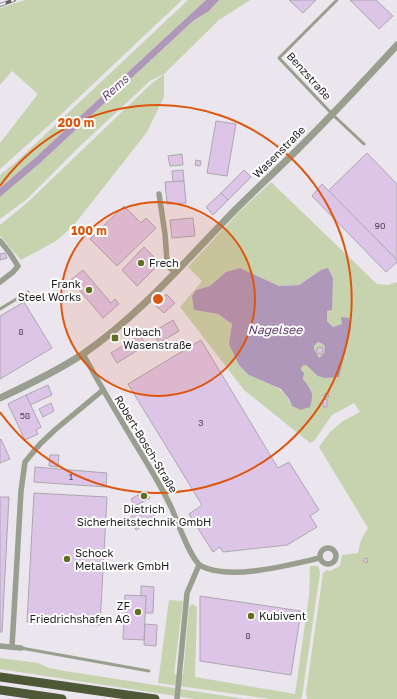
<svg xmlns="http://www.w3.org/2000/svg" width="397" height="699" font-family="'Golos Text',sans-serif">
<rect width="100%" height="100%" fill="#ebe6ee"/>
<!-- green -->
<g fill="#c7d3af" fill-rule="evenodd">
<polygon points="25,0 182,0 57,118 0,169 0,143 38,94 12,71 0,85 0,8"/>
<polygon points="188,0 206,0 36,157 0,188 0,175 16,162"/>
<polygon points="219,0 250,0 219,20 164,74 164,97 147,132 74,225 56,241 21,260 0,236 0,225 28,202 150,85 164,74 150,81 80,146 26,200 0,219 0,197 40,163 193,21 209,11"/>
<path d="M271,182L377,284L388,285L397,282V699H307L306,693L323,573L327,570L330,571L340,566L342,555L358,553L361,540L368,528L319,447L330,432L343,421L360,412L354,403L332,415L314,441L310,443L244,390L180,307L202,281L188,267L239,212ZM239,268L279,286L299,285L321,270L333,278L327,311V321L333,327L342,324L351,328L348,338L324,378L319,376L306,365L302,366C299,375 305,382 311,389L292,406C281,382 269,387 251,375C245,372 234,351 229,344L232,324L218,314L194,310L196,290L210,286Z"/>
<polygon points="318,342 323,344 325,347 324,353 319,358 314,349 314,346"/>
<polygon points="310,566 318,566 320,573 302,697 300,699 270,699 158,683 169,600 183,601 174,674 183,675 189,608 192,604 197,607 195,677 295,694 309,596"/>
<polygon points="0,658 38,663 49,668 65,671 245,699 195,699 0,669"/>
</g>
<!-- water -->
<g fill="#ae97b9" fill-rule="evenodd">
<polygon points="206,0 219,0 209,11 193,21 40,163 0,197 0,188 36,157"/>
<path d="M240,268L279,286L299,285L321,270L328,268L333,278L332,310L327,311V321L333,327L342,324L341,317L349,318L351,328L339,377L324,378L318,376L306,365L302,366L301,370L304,373L303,379C312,390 314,393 310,407L301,410L292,406L289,399L281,389L249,375L239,365L229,344L232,324L218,314L194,310L192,296L196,290L210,286L226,272ZM318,342L323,344L325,347L324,353L319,358L314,349V346Z"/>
</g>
<!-- building -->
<g fill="#ddc5e8" stroke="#aca7af">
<polygon points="289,0 316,0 303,13"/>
<polygon points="350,0 376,0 393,16 379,29"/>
<polygon points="216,121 236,124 227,176 207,173"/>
<polygon points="367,153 397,184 397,260 328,191"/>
<polygon points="182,154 183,165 170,166 168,156"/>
<polygon points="196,160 201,161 200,166 195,165"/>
<polygon points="183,170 184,181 173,182 172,171"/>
<polygon points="244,170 251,177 228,200 221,193"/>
<polygon points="184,181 186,203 167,204 165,182"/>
<polygon points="322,184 397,260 397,262 386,272 312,196"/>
<polygon points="221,193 228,200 213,215 206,207"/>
<polygon points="124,206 141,223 146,218 156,228 117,266 90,239"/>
<polygon points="193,218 195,236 172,238 170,220"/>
<polygon points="144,247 160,263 137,286 122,270"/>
<polygon points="5,253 7,258 0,260 0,254"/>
<polygon points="83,270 111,303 115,299 119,304 103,318 71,280"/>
<polygon points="166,294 175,303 164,313 155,305"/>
<polygon points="24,302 52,348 0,379 0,316"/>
<polygon points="173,320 179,331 159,343 153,332"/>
<polygon points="140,335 146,345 117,363 111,353"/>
<polygon points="201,340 278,468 289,462 319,510 310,516 317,527 287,545 223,552 220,547 213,552 189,514 202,505 128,384"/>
<polygon points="318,347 323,348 322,354 316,353"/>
<polygon points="48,385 52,395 30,405 26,395"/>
<polygon points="328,393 329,397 324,397 324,394"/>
<polygon points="26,395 41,427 36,430 38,434 25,440 8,404"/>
<polygon points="327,399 327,407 323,407 323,400"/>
<polygon points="51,403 54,411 43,417 39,409"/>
<polygon points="1,439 10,459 0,463 0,440"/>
<polygon points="50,455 59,455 58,467 49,466"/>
<polygon points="35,467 107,473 106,487 34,482"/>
<polygon points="145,491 150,498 135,506 131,499"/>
<polygon points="34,493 107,497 100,625 27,622"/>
<polygon points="0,497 9,497 2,632 0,632"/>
<polygon points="147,506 155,518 136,530 129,518"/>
<polygon points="365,558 368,559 367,563 363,561"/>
<polygon points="141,586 154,587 153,613 145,613 146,596 141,596"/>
<polygon points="125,595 146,596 144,640 123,639"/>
<polygon points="200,596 301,611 291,675 200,661"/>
<polygon points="145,624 157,625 156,646 144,645"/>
</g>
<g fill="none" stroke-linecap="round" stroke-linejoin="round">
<!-- service -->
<g stroke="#999f8e" stroke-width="3">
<polyline points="337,0 279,58 332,114 364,144"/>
<polyline points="0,309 28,292"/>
<polyline points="21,648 149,671"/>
</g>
<!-- minor -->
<g stroke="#999f8e" stroke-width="5.5">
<polyline points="159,194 165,234 167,261 170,268 175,272"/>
<polyline points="0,241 9,252 18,266 13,272 0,282"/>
<path d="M83,354C99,383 116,412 133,440C147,463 161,485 172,509C177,521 191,560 201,566C230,581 289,565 320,558"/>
<circle cx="328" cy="556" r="8"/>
<polyline points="0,646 21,648"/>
<polyline points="12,647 21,491 25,462 40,444 56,429 103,390"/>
<polyline points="177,699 187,593 199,565"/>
</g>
<!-- tertiary -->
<path stroke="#999f8e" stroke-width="7" d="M0,398C28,385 57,371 83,354C141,314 187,259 236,209C256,189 277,170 297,150C331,116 364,81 397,45"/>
<!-- trunk -->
<g stroke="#4e5837" stroke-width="9">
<polyline points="0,677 155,699"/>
<polyline points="0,690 62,699"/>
</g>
<!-- rail casing -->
<g stroke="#676469" stroke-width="3.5">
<polyline id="rail" points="0,5 14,0"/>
</g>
<!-- rail -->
<use href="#rail" stroke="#fff" stroke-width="2" stroke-dasharray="6" stroke-linecap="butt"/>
</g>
<!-- distance rings -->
<circle cx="158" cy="299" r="97" fill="#de560d" fill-opacity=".12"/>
<g fill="none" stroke="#de560d" stroke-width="2">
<circle cx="158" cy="299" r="97"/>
<path d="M0 186A194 194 0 1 1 0 412"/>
</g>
<!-- markers -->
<g fill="#5e7120" stroke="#fff" stroke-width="1.5">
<circle cx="141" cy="263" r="4"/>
<circle cx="89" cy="290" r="4"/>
<rect x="111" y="334" width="8" height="8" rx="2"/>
<circle cx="144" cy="496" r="4"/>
<circle cx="67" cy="559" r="4"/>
<circle cx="138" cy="612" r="4"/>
<circle cx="251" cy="616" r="4"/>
</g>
<g text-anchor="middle" stroke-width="4" stroke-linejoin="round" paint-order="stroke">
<!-- number labels -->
<g font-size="9" fill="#4e4752">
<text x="380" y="229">90</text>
<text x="21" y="335">8</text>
<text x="25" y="419">58</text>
<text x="201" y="426">3</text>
<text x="71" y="480">1</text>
<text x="248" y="639">8</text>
</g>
<!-- street labels -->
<g font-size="11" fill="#1f1d20" stroke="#fff">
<text transform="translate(309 76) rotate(48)" y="4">Benzstraße</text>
<text transform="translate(279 152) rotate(-45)" y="4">Wasenstraße</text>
<text transform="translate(146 444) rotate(59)" y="4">Robert-Bosch-Straße</text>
</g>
<!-- poi labels -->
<g font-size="11" fill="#1f1d20" stroke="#fff" text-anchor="start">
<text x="149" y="267">Frech</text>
<text x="81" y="288" text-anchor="end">Frank<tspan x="81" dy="13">Steel Works</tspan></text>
<text x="123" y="336">Urbach<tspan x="123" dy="13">Wasenstraße</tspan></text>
<text x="144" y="513" text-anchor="middle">Dietrich<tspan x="144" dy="13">Sicherheitstechnik GmbH</tspan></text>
<text x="75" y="557">Schock<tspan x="75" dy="13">Metallwerk GmbH</tspan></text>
<text x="130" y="610" text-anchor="end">ZF<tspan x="130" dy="13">Friedrichshafen AG</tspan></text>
<text x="259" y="620">Kubivent</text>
</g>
<!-- water labels -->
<g font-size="12" font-style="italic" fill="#634272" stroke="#fff">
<text transform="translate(115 88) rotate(-42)" y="4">Rems</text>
<text x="275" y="334">Nagelsee</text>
</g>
</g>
<circle cx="158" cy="299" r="6" fill="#de560d" stroke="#fff" stroke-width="2"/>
<g font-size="12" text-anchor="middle" font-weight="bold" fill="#de560d" stroke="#fff" stroke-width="4" stroke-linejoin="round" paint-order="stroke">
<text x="76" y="127">200 m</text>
<text x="89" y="235">100 m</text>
</g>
</svg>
